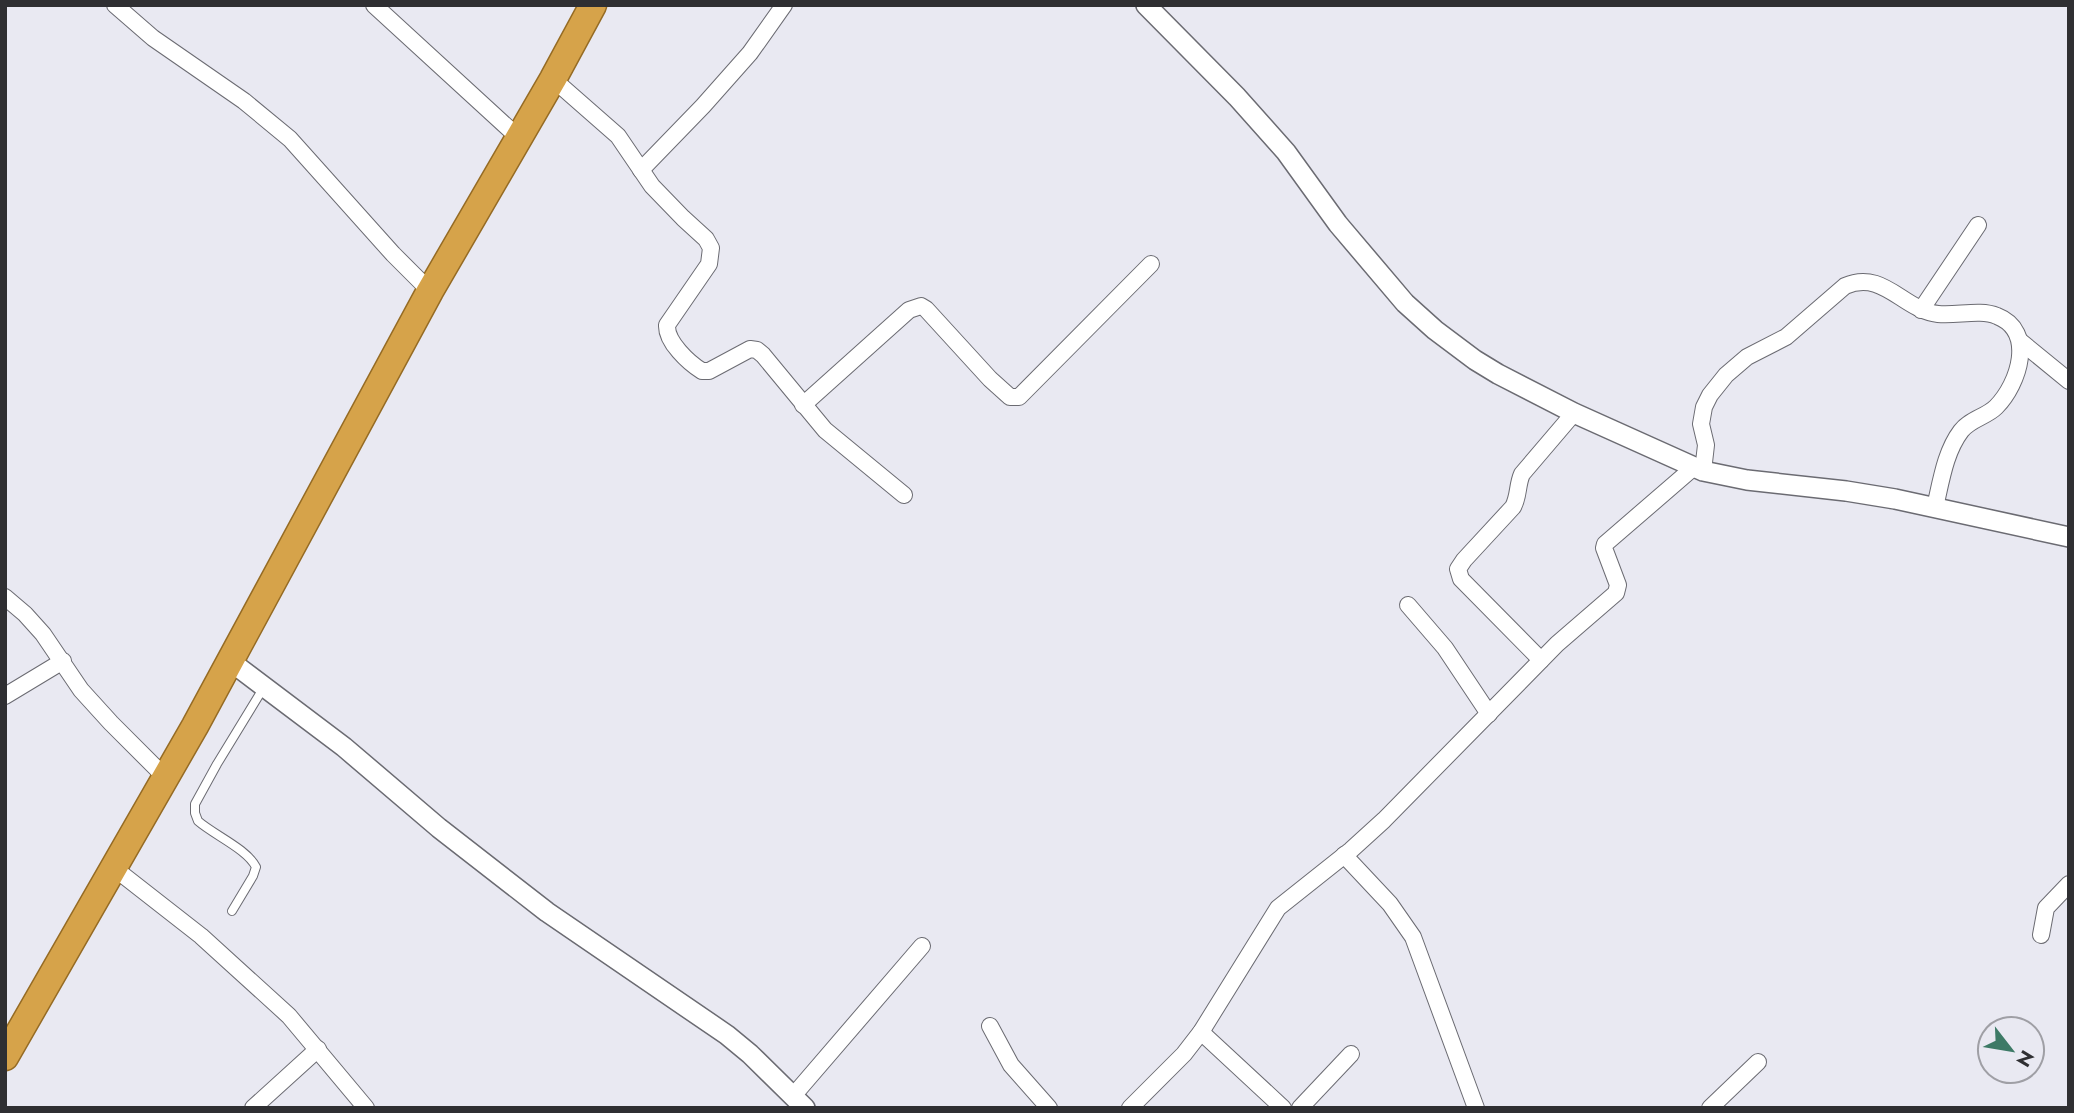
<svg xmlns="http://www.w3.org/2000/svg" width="2074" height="1113" font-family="Jost,sans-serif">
<rect width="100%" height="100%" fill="#e9e9f2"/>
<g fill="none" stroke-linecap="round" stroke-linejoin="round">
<!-- service casing -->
<g stroke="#6b6b72" stroke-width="10">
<path id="service" d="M232,911L253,876L256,867C247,849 214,835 198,821L195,813V804L217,764L264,687"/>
</g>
<!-- minor casing -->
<g stroke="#6b6b72" stroke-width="18">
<g id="minor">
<polyline points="115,5 153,38 244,101 290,139 393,254 430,291"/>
<polyline points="374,5 519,138"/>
<path d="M553,79L618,136L652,186L683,218L706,239L711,248L709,264L667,325C666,342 689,363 702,371H709L750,349L757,350L763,355L825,430L904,495"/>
<polyline points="641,170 703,106 750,53 784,5"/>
<polyline points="1921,310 1978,225"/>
<polyline points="2020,341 2069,381"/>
<polyline points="803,405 909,310 921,306 926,309 990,379 1010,397 1019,397 1151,264"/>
<path d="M1703,471L1706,445L1701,424L1704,407L1710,395L1726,375L1747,357L1786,337L1845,286C1883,269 1903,310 1938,314C1957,316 1980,309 1997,316C2036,331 2019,384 1996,407C1986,417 1970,419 1961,431C1945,452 1941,482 1935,507"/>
<polyline points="5,597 25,614 43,634 81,690 111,723 165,777"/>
<polyline points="1408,605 1445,648 1489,714"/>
<path d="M1541,660L1461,579L1458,569L1464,560L1513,507C1519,496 1517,485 1522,474L1574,413"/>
<polyline points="5,696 63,661"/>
<polyline points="1344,855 1390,904 1413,937 1476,1108"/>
<polyline points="114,868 201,936 289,1016 366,1108"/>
<polyline points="2041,935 2046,908 2069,884"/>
<polyline points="990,1026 1011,1065 1049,1108"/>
<polyline points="1201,1032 1283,1108"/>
<polyline points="793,1096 922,946"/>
<polyline points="253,1108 318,1049"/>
<polyline points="1130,1108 1184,1054 1201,1032 1278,908 1351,850 1384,820 1557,644 1616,593 1618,585 1604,548 1605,544 1693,468"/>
<polyline points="1300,1108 1351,1054"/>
<polyline points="1710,1108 1758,1062"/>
</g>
</g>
<!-- tertiary casing -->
<g stroke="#6b6b72" stroke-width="22">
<g id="tertiary">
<polyline points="1146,5 1237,97 1286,152 1338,224 1405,303 1435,330 1475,360 1498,374 1574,413 1703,471 1747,480 1846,491 1895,499 2069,537"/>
<polyline points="230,661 344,747 439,828 547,912 727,1035 750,1054 805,1108"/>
</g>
</g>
<!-- trunk casing -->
<g stroke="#956b24" stroke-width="29">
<polyline id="trunk" points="5,1057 195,726 430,291 553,79 593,5"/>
</g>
<!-- service -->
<use href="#service" stroke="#fff" stroke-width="8"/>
<!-- minor -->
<use href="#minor" stroke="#fff" stroke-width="16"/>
<!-- tertiary -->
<use href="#tertiary" stroke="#fff" stroke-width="19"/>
<!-- trunk -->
<use href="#trunk" stroke="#d6a34a" stroke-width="26"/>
</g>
<!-- border -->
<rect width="2074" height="1113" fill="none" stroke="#2f2f32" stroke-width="14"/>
<!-- north arrow -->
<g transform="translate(2011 1050) rotate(121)"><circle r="33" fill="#e9e9f2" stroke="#9f9fa5" stroke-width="2"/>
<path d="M0-5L12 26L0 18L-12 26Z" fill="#3d7a66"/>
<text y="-10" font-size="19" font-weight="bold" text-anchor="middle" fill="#2f2f32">N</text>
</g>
</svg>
